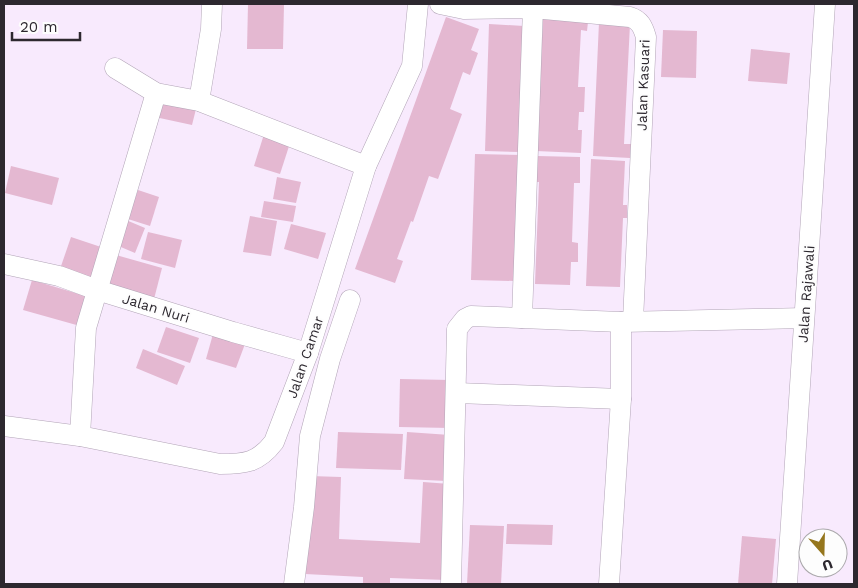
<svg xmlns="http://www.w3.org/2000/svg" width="858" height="588" font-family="'Work Sans',sans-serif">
<rect width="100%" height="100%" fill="#f8eafd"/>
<!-- building -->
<g fill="#e4b8d1">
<polygon points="248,4 284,4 283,49 247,49"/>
<polygon points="446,17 479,29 471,50 478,53 470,75 463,72 450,109 462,114 438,179 429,176 413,222 411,221 397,259 403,261 395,283 355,269"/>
<polygon points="543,19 588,22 587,31 581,30 578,87 585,87 584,112 579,112 578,130 582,130 581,153 536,151"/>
<polygon points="599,22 630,24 624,144 631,144 630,158 593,156"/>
<polygon points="489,24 524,26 520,152 485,151"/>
<polygon points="663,30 697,31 696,78 661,77"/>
<polygon points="751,49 790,53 787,84 748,81"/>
<polygon points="159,97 197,105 192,125 155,117"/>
<polygon points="265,131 291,140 280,174 254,166"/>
<polygon points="475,154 526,155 515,281 471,280"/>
<polygon points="537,156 580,157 580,183 574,183 572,242 578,243 578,262 571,262 570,285 535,284 539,182 536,182"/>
<polygon points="591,159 625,161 623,205 627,205 627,218 623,218 620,287 586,286"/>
<polygon points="11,166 59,178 52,205 5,193"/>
<polygon points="277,177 301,182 296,203 273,199"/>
<polygon points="138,190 159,197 150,226 128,219"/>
<polygon points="264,201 296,206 293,222 261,217"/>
<polygon points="250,216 277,221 271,256 243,252"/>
<polygon points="126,220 145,228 135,253 116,245"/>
<polygon points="291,224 326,233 318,259 284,249"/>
<polygon points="148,232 182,240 175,268 141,259"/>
<polygon points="71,237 104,248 94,280 60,269"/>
<polygon points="116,255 162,268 154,299 107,286"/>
<polygon points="32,280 89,297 80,326 23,310"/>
<polygon points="166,327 199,338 190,363 157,352"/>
<polygon points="213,334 245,344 236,368 206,359"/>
<polygon points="143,349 185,366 177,385 136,368"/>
<polygon points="400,379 451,380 450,428 399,427"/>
<polygon points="338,432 403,434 401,470 336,468"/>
<polygon points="407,432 450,435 447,481 404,479"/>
<polygon points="310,476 341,477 339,539 420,543 423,482 450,484 446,580 390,578 390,584 363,584 363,577 305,574"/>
<polygon points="507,524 553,525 552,545 506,544"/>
<polygon points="470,525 504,526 501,584 467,584"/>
<polygon points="742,536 776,539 772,584 738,584"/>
</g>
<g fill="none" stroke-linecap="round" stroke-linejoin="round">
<!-- street casing -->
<g stroke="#b2a5b7" stroke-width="21">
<g id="street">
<path d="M440,4L464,9L533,8L630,17C640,20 643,27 646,37L633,321"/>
<polyline points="115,68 156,93 199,101 366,166"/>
<polyline points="199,101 211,29 212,4"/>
<polyline points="4,264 59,276 97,290 233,332 308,353"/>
<polyline points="522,318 533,8"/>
<polyline points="457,393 621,399"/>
<path d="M4,426L80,436L220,464C245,464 258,463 274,442L308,353L366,166L412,66L418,4"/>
<polyline points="80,436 86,328 156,93"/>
<polyline points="294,584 304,507 310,436 330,359 350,300"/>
<polyline points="451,584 457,329 465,319 471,316 621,322 804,318"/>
<polyline points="609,584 621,399 621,322"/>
<polyline points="787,584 825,4"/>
</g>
</g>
<!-- street -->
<use href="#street" stroke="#fff" stroke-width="20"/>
</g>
<g text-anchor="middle" stroke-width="4" stroke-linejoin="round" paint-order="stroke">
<!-- street labels -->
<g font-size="14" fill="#2d282f" stroke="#fdfdfd">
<text transform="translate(643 85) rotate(-88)" y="5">Jalan Kasuari</text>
<text transform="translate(806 294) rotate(-86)" y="5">Jalan Rajawali</text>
<text transform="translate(156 308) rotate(17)" y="5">Jalan Nuri</text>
<text transform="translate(305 357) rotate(-71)" y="5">Jalan Camar</text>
</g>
</g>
<!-- border -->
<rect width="858" height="588" fill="none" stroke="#2d282f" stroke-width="10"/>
<!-- north arrow -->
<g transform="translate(823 553) rotate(160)"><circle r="24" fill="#fdfdfd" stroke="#aaa8ab"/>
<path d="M0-4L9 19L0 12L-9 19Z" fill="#95761d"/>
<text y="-8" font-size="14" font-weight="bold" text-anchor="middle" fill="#2d282f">U</text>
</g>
<!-- scale -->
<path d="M12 32v8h68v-8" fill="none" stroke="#2d282f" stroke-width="2.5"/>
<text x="20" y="32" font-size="15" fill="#2d282f" stroke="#fdfdfd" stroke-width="4" paint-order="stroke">20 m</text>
</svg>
